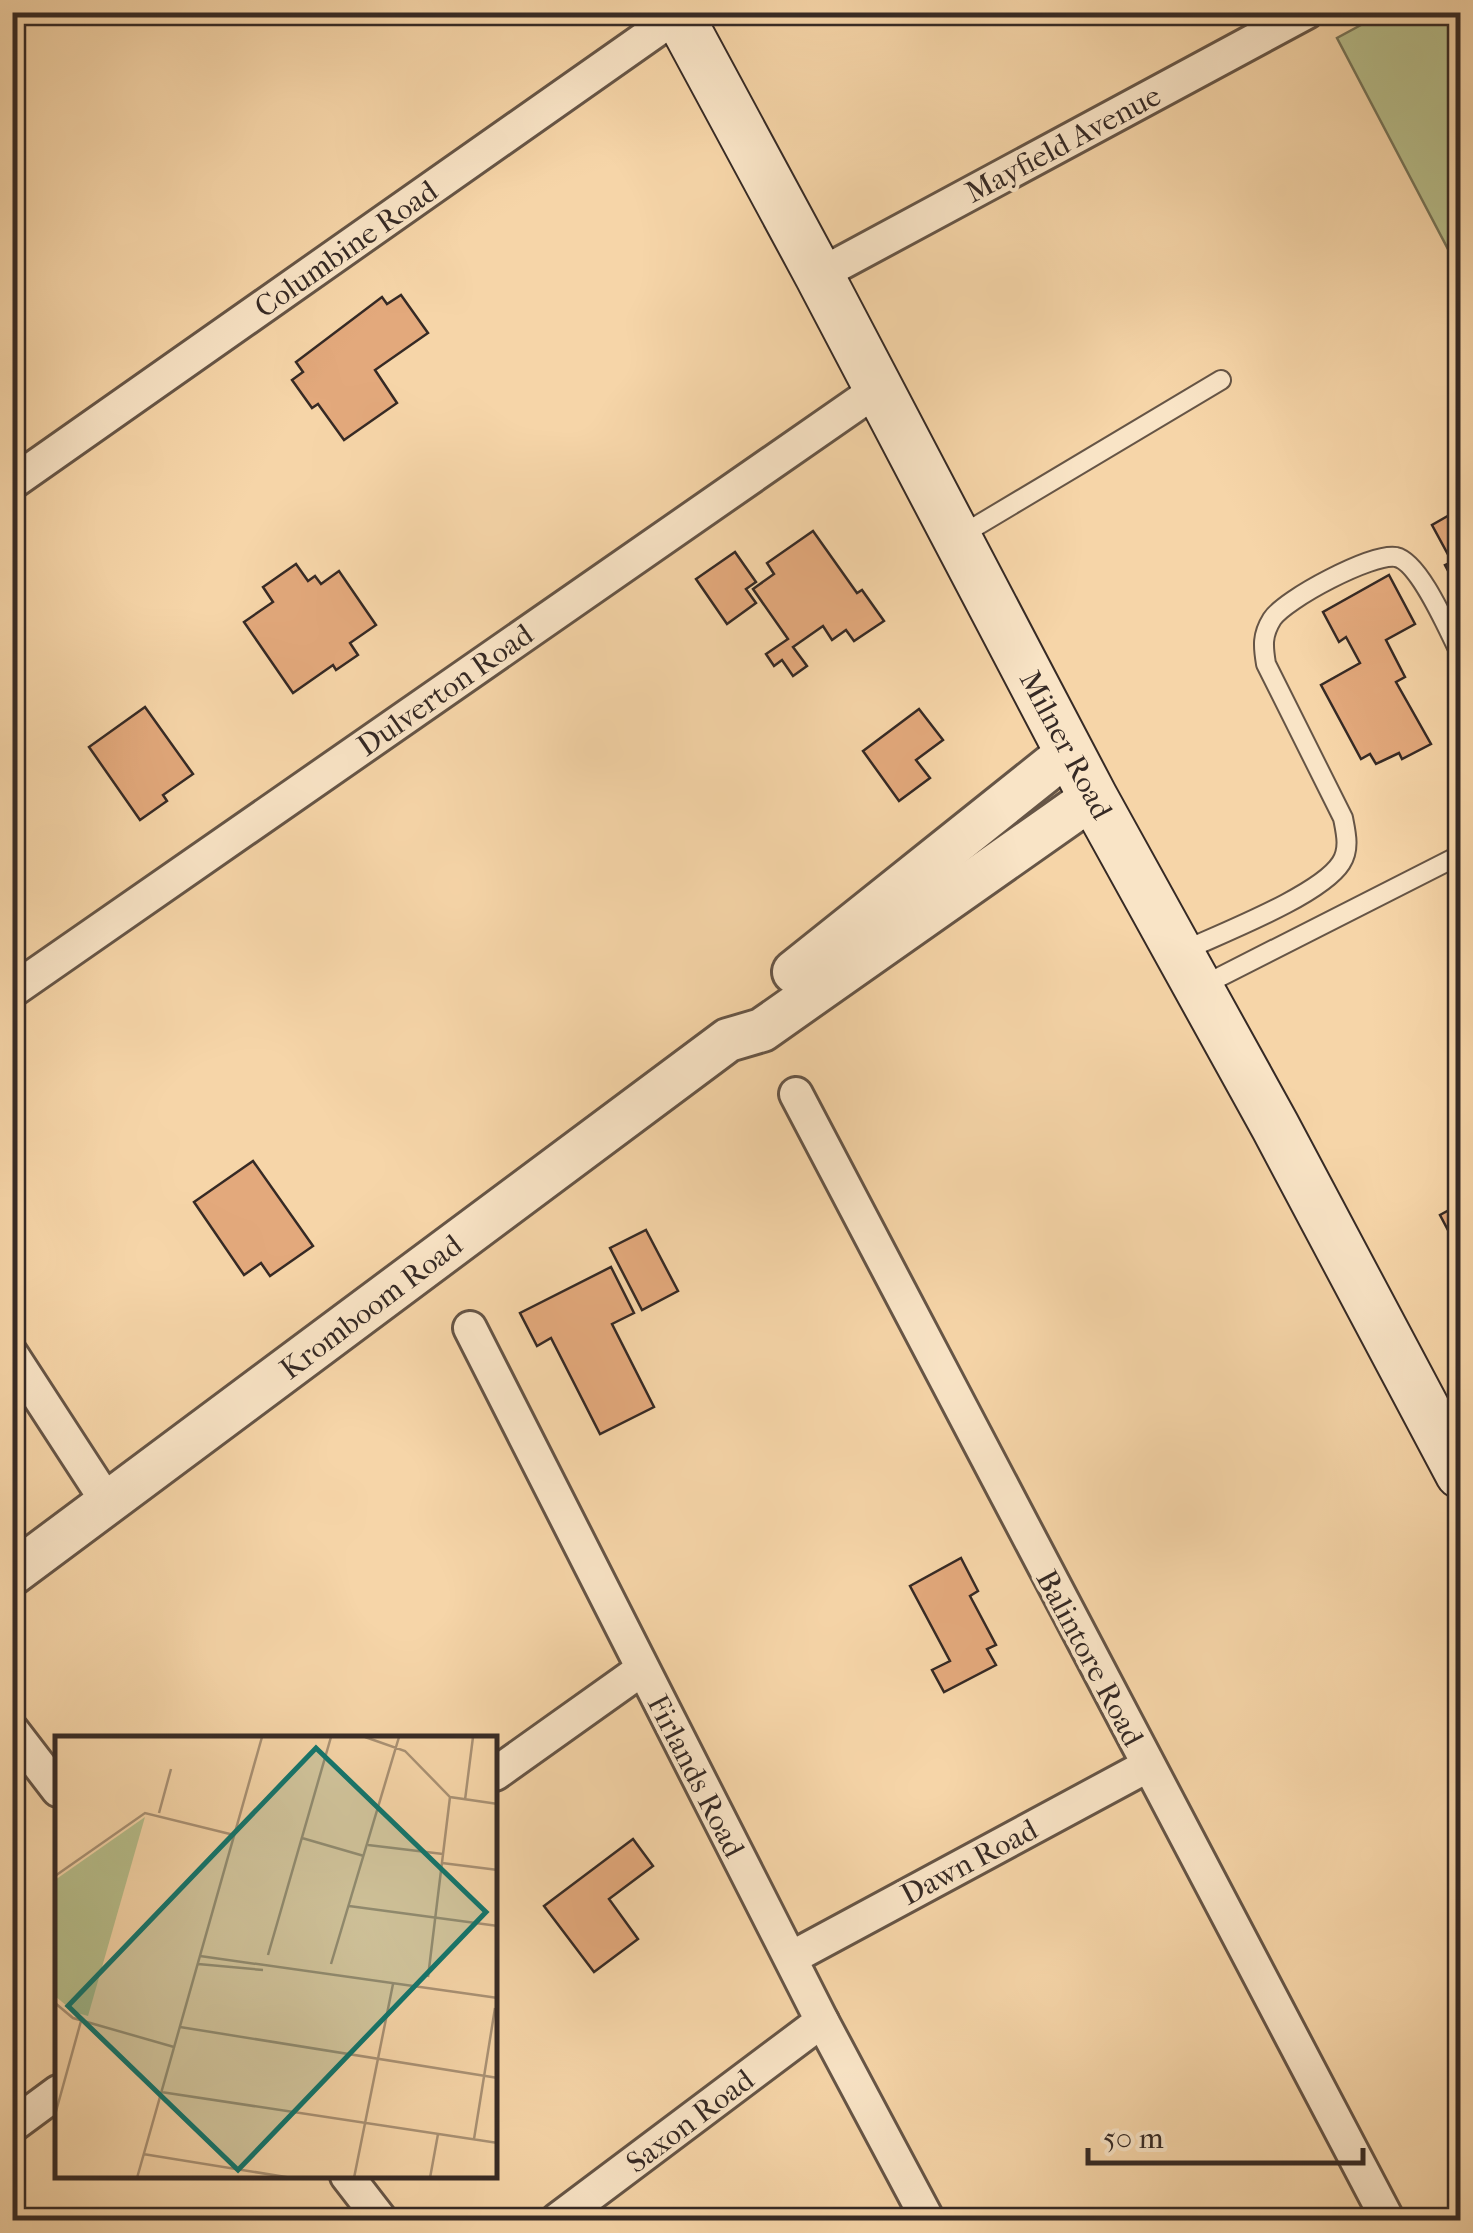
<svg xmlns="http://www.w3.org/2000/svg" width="1473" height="2233" font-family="'IM FELL French Canon',serif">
<rect width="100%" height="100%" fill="#f6d5a8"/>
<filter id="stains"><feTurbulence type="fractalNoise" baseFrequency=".002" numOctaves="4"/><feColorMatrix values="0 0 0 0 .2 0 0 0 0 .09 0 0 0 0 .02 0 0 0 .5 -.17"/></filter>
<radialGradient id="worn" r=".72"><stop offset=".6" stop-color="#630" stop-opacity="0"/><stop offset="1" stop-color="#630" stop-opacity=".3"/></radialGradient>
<!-- green -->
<polygon fill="#b7be8b" stroke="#767458" stroke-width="2.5" points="1385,12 1460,13 1460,272 1337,38"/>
<!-- building -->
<g fill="#e3a97c" stroke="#362a25" stroke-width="2.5">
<polygon points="401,295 428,333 375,370 397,403 344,440 318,404 312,408 292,380 303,372 296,362 382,297 387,304"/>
<polygon points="1460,509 1460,581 1455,584 1445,565 1452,562 1432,525"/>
<polygon points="813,531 857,593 862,590 884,621 854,641 846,630 832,640 823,626 793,647 807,666 793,676 782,660 774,666 766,654 788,639 753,589 774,574 767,563"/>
<polygon points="735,552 756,582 746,589 756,603 727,624 696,579"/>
<polygon points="296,564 308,581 315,576 321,584 339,571 376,625 350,643 358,655 336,670 333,665 293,693 244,622 273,602 263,587"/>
<polygon points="1389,575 1415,624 1386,640 1405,677 1396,682 1431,744 1402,759 1399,753 1376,764 1370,754 1361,759 1321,685 1360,663 1346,637 1339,642 1323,612"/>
<polygon points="145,707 193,774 163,795 167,801 140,820 89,747"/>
<polygon points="919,709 943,740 916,760 930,778 899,801 863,751"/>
<polygon points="253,1161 313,1246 270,1276 261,1263 244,1275 194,1202"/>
<polygon points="1460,1204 1460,1253 1440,1215"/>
<polygon points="646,1230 678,1291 642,1310 610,1248"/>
<polygon points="611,1267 634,1313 612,1324 654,1407 600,1434 551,1338 537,1346 520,1313"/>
<polygon points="961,1558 978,1591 970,1596 996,1645 987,1649 996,1665 944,1692 932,1670 950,1661 910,1586"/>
<polygon points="633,1839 653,1866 609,1899 638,1939 594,1972 544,1906"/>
</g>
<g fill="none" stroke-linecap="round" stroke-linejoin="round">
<!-- service casing -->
<g stroke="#665546" stroke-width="22">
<g id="service">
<polyline points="958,537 1221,380"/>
<path d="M1179,953C1217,935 1320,896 1341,863C1350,849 1346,833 1343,818L1266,664C1263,646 1262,635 1272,619C1285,599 1372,553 1396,557C1420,562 1449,632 1460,653"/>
<polyline points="1202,986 1460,855"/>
</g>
</g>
<!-- minor casing -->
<g stroke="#665546" stroke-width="38">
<g id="minor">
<polyline points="819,275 1307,12"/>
<polyline points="12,483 678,15"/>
<polyline points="12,991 878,389"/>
<polyline points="796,1094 1388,2220"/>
<polyline points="470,1328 822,2021 928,2220"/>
<polyline points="12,1355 108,1503"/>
<polyline points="12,1730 58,1790"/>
<polyline points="495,1774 641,1670"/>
<polyline points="791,1958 1147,1766"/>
<polyline points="12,2126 58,2092"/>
<polyline points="347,2176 381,2220"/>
<polyline points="557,2220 822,2021"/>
</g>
</g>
<!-- tertiary casing -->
<g stroke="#665546" stroke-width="48">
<g id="tertiary">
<polyline points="794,972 1069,752"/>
<polyline points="12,1574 728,1040 762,1030 1093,797"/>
</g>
</g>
<!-- secondary casing -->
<g stroke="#362a25" stroke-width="52">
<polyline id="secondary" points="677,12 819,275 1093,797 1275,1126 1460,1474"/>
</g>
<!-- service -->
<use href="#service" stroke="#f9e4c6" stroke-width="18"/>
<!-- minor -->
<use href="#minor" stroke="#f9e4c6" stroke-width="32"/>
<!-- tertiary -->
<use href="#tertiary" stroke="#f9e4c6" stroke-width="42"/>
<!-- secondary -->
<use href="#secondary" stroke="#f9e4c6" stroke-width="48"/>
</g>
<g text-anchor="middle" stroke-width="8" stroke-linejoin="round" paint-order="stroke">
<!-- street labels -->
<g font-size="30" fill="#362a25" stroke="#f9e4c6">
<text transform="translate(1063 144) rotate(-28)" y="10">Mayfield Avenue</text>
<text transform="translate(346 249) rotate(-35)" y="10">Columbine Road</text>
<text transform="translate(445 690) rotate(-35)" y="10">Dulverton Road</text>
<text transform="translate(1066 745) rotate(62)" y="10">Milner Road</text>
<text transform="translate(371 1307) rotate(-37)" y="10">Kromboom Road</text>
<text transform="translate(1090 1658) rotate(62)" y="10">Balintore Road</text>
<text transform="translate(696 1776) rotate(63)" y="10">Firlands Road</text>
<text transform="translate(969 1862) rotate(-28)" y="10">Dawn Road</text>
<text transform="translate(690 2121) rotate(-37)" y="10">Saxon Road</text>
</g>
</g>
<!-- overview -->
<g transform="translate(55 1736)">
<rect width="442" height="442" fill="#f6d5a8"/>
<path d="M90,81L33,280L19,276L0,260V144Z" fill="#b7be8b"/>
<path fill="none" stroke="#a99174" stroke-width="2.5" d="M310,1L350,15L395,61L443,68M410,64L418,1M104,77L116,33M247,102L309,120M313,109L388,118M387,127L443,134M0,140L90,77L179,99M294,170L443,190M213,219L276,1M145,220L443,262M143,228L208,234M276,228L344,1M373,241L395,61M0,267L18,282L119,311M125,291L443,342M106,356L443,407M0,379L26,285M419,403L440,272M88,418L237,442M82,442L207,1M299,442L338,248M375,442L383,398"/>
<path fill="#0f766e" fill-opacity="0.15" stroke="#0f766e" stroke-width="5" d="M261,12L431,176L183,434L13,270Z"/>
<rect width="442" height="442" fill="none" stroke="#362a25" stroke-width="5"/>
</g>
<!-- margin -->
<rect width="1473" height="2233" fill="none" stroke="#f6d5a8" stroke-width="50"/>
<rect x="15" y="15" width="1443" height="2203" fill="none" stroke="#362a25" stroke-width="5"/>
<rect x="25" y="25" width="1423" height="2183" fill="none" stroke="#362a25" stroke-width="2.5"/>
<!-- scale -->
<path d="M1088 2148v15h275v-15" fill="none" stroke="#362a25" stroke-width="5"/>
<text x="1103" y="2148" font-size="30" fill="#362a25" stroke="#f9e4c6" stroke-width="8" paint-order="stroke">50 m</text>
<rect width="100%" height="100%" filter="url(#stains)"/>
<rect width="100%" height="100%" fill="url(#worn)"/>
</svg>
